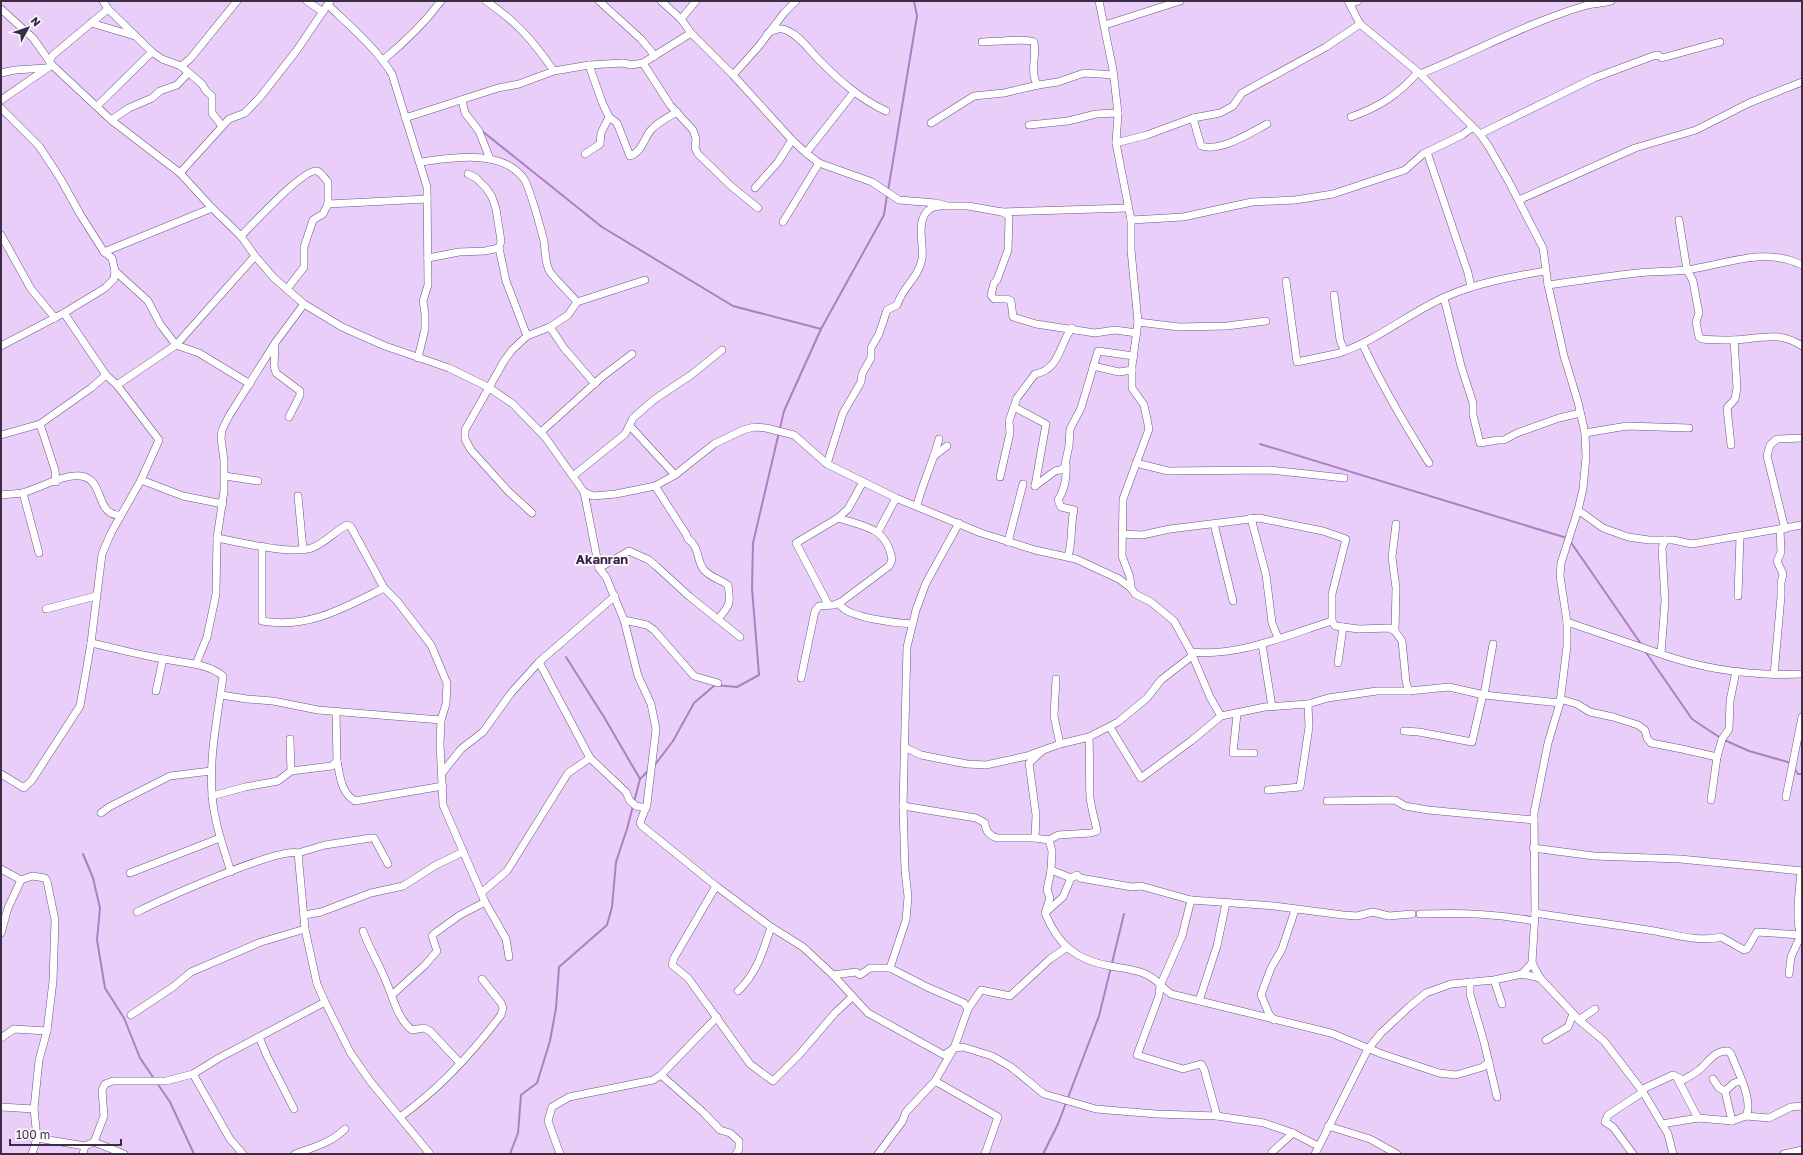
<svg xmlns="http://www.w3.org/2000/svg" width="1803" height="1155" font-family="'Golos Text',sans-serif">
<rect width="100%" height="100%" fill="#eacefa"/>
<g fill="none" stroke-linecap="round" stroke-linejoin="round">
<!-- stream -->
<g stroke="#ab80c2" stroke-width="2">
<polyline points="482,131 602,227 733,306 821,329"/>
<polyline points="888,191 917,16 914,1"/>
<polyline points="1260,444 1567,538"/>
<polyline points="1570,541 1641,644"/>
<polyline points="1645,651 1692,719 1722,739 1749,751 1791,763"/>
<polyline points="566,657 604,717 640,779"/>
<polyline points="654,766 673,741 694,703 715,685 737,687 759,675 752,588 753,543 784,411 821,329 884,215 887,195"/>
<polyline points="1794,768 1798,774 1802,774"/>
<polyline points="83,854 93,878 100,908 97,940 105,988 124,1018 140,1058 155,1080"/>
<polyline points="157,1083 170,1102 194,1154"/>
<polyline points="510,1154 518,1133 521,1095 537,1083 550,1041 556,1008 559,967 607,925 612,907 616,862 627,829 640,779 649,770"/>
<polyline points="1043,1154 1058,1124 1099,1016 1124,914"/>
</g>
<!-- street casing -->
<g stroke="#715282" stroke-width="8">
<g id="street">
<polyline points="103,1 108,9 152,52 162,59 181,66 202,84 206,91 212,96 212,113 222,126"/>
<polyline points="307,1 323,12"/>
<path d="M486,1C517,22 533,41 554,71"/>
<polyline points="599,1 641,39 655,56"/>
<polyline points="661,1 681,19 691,33 733,75 792,140 806,153 819,163 872,182 899,200 936,203 947,206 968,206 1002,212 1128,208"/>
<polyline points="1099,1 1113,70 1118,113 1116,143 1131,220 1131,250 1138,322 1132,366 1132,388 1144,405 1149,429 1123,499 1122,556 1130,577 1131,588"/>
<polyline points="1350,4 1358,1"/>
<path d="M328,5C350,26 375,47 392,74L427,187L428,285L423,301L425,314V329L418,358"/>
<polyline points="1,9 33,38 52,65 111,120 180,173 212,208 241,236 255,256 274,278 304,304 342,327 385,346 449,368 488,387 513,404 545,437 584,492 593,496 616,494 655,486 675,475 714,444 743,430 754,427 766,428 794,435 827,464 896,498 981,533 1035,550 1076,559 1119,579 1131,588 1135,594 1151,602 1174,621 1191,652 1210,697 1221,716 1265,707 1308,704 1328,698 1377,691 1409,691 1449,687 1484,695 1560,703 1567,646 1567,622 1560,576 1561,563 1578,510 1583,489 1586,457 1585,433 1578,402 1564,356 1548,285 1543,248 1509,182 1489,147 1480,134 1418,72 1360,24 1348,1"/>
<polyline points="681,19 696,1"/>
<polyline points="91,23 135,36"/>
<polyline points="1105,25 1180,1"/>
<path d="M768,33C775,29 781,27 788,31C801,37 810,51 820,61C840,81 860,99 886,111"/>
<path d="M982,42C992,42 1029,38 1034,42C1037,55 1029,74 1038,85L1058,82L1084,73L1114,75"/>
<path d="M383,60C405,42 424,24 441,1"/>
<polyline points="49,61 53,55 108,9"/>
<polyline points="643,63 670,105 693,130 696,139 695,148 698,154 731,186 758,208"/>
<path d="M589,65L602,102L609,117L617,123L630,156C642,152 644,138 651,130C658,122 668,117 677,112"/>
<polyline points="181,66 190,59 237,1"/>
<polyline points="1,73 15,70 46,68"/>
<path d="M1420,74C1475,52 1527,23 1584,6C1592,3 1602,4 1611,1"/>
<polyline points="733,75 759,46 784,13 796,1"/>
<polyline points="1,100 52,65"/>
<polyline points="462,100 465,113 479,131 490,159"/>
<polyline points="97,106 152,52"/>
<polyline points="1,108 39,146 60,178 80,214 104,252 112,258 115,271 114,279 105,288 64,313 1,346"/>
<path d="M1351,117C1379,107 1398,95 1418,72"/>
<polyline points="405,118 498,88 519,84 554,71 589,65 623,63 631,65 643,63 691,33"/>
<path d="M1193,118L1201,146C1221,152 1250,133 1267,124"/>
<polyline points="111,120 129,108 152,98 160,91 177,85 188,73"/>
<polyline points="931,123 974,96 1004,93 1038,85"/>
<polyline points="1029,125 1068,121 1096,114 1118,113"/>
<polyline points="1480,134 1594,78 1653,56 1658,55 1662,58 1720,42"/>
<polyline points="1116,143 1147,135 1193,118 1220,113 1233,106 1242,93 1326,47 1360,24"/>
<polyline points="1427,152 1468,273 1471,287"/>
<polyline points="806,153 854,92"/>
<polyline points="585,154 600,144 601,133 609,117"/>
<path d="M420,162C451,158 502,148 524,179C529,186 540,226 543,237C546,248 544,260 549,270C553,278 570,293 577,302"/>
<polyline points="180,173 229,119 245,113 261,96 297,50 330,1"/>
<polyline points="468,174 476,178 486,188 492,197 496,209 501,241 499,248 506,281 527,336"/>
<polyline points="755,188 778,162 792,140"/>
<polyline points="1519,200 1635,148 1696,130 1749,103 1802,82"/>
<polyline points="328,204 427,199"/>
<polyline points="1002,212 1008,215 1009,219 1008,250 997,280 994,283 991,295 994,299 1007,299 1011,301 1013,317 1036,324 1095,333 1115,330 1137,333"/>
<polyline points="1131,220 1183,217 1252,202 1295,200 1333,194 1405,170 1423,154 1462,135 1473,127"/>
<path d="M1679,220L1687,270L1693,281L1697,303L1699,313L1696,322L1699,337L1702,339C1712,340 1722,340 1733,340C1759,339 1779,330 1802,346"/>
<polyline points="783,222 819,163"/>
<polyline points="1,235 31,289 55,318"/>
<path d="M241,236C252,225 304,168 317,171C321,172 325,179 328,182V204L323,214L313,220L304,247V267L287,289"/>
<polyline points="104,252 212,208"/>
<polyline points="428,258 459,252 485,251 499,248"/>
<polyline points="115,271 148,301 160,324 176,345 199,353 250,384"/>
<polyline points="1286,281 1297,362 1340,353 1344,350 1340,340 1334,295"/>
<path d="M1548,285C1578,281 1608,276 1638,273C1654,271 1670,272 1686,270C1725,265 1764,246 1802,265"/>
<polyline points="1444,298 1461,366 1473,403 1473,415 1480,443 1498,440 1504,440 1517,433 1559,418 1580,413"/>
<polyline points="1138,322 1179,327 1227,326 1266,321"/>
<polyline points="550,327 564,348 595,384"/>
<polyline points="275,345 274,366 276,373 300,391 300,395 289,417"/>
<path d="M1363,345C1382,386 1405,425 1429,463"/>
<path d="M1342,352C1379,339 1409,313 1445,297C1476,283 1511,277 1545,271"/>
<polyline points="1093,366 1119,372 1132,370"/>
<polyline points="117,385 176,345 255,256"/>
<polyline points="1014,407 1046,424 1035,486"/>
<polyline points="40,424 55,470 56,482"/>
<polyline points="630,426 675,475"/>
<polyline points="541,432 603,376 632,354"/>
<polyline points="1585,433 1627,426 1689,428"/>
<polyline points="1,435 40,424 91,388 106,375"/>
<polyline points="1731,445 1727,408 1735,399 1737,388 1734,340"/>
<polyline points="934,456 947,446"/>
<polyline points="1136,463 1168,471 1270,470 1344,478"/>
<path d="M827,464L843,413L861,382L862,374L871,358V348L879,334L887,310L897,305C902,288 919,277 922,259C924,245 917,227 925,214C929,208 935,206 941,206"/>
<path d="M1066,464C1067,477 1065,489 1058,500L1061,507L1074,510C1070,526 1073,541 1068,556"/>
<polyline points="225,476 258,481"/>
<polyline points="573,476 625,434 633,418 655,399 691,375 722,350"/>
<path d="M1000,477L1010,433L1009,421L1017,398L1035,374C1060,370 1059,344 1072,328"/>
<polyline points="141,480 183,496 223,504"/>
<path d="M655,486L686,534L688,539C700,547 696,560 704,570C711,578 720,579 728,585C731,604 730,605 718,619"/>
<polyline points="1035,486 1055,471 1064,469 1069,446 1070,429 1081,408 1098,351 1134,356"/>
<polyline points="584,492 599,568 606,577 624,620 638,676 651,704 656,729 647,804 640,823 642,826 716,886 771,927 803,947 833,975 868,1013 944,1055 954,1048 963,1047 992,1056 1011,1067 1044,1094 1096,1109 1156,1114 1217,1116 1264,1123 1293,1133 1318,1146"/>
<polyline points="23,493 39,553"/>
<path d="M1,495C8,494 15,494 22,493C41,488 62,474 81,476C105,479 95,517 121,515"/>
<polyline points="298,496 303,550"/>
<path d="M917,505C923,482 933,462 939,439"/>
<polyline points="1578,510 1603,528 1628,537 1649,540 1673,540 1692,544 1802,525"/>
<polyline points="532,513 508,491 471,450 465,439 465,430 504,361 512,350 527,336 550,327 568,315 577,302 645,280"/>
<polyline points="1251,518 1266,575 1272,623 1278,638"/>
<polyline points="1214,524 1233,601"/>
<polyline points="1785,529 1767,456 1770,445 1777,439 1802,438"/>
<polyline points="878,532 896,498"/>
<polyline points="1122,534 1142,535 1170,529 1259,518 1323,531 1346,539 1332,594 1332,621"/>
<path d="M217,538C239,542 294,556 314,547C326,542 335,531 347,525L351,527L384,588L397,601L431,645L447,683L446,704L441,720L440,744L443,805L485,902L506,939L509,957"/>
<path d="M1665,540L1662,548L1665,601L1661,654C1706,670 1755,676 1802,674"/>
<polyline points="1008,542 1023,484"/>
<path d="M262,546V621C308,629 344,608 384,588"/>
<polyline points="599,568 629,551 649,560 656,566 690,597 740,637"/>
<polyline points="1738,596 1740,536"/>
<path d="M841,602L840,605C849,618 896,623 912,624"/>
<polyline points="828,604 796,543 838,518 848,509 863,482"/>
<polyline points="46,609 96,596"/>
<polyline points="624,620 647,625 654,630 694,676 718,683"/>
<polyline points="1567,622 1661,654"/>
<polyline points="1395,631 1396,588 1392,557 1396,524"/>
<path d="M91,643C115,648 139,655 164,659C184,663 207,663 223,676C218,715 209,755 212,795C214,821 223,847 231,872"/>
<polyline points="1262,644 1272,707"/>
<path d="M1191,652C1239,657 1287,635 1332,621L1335,626L1359,629L1389,628L1395,631L1402,641L1406,682L1409,691"/>
<polyline points="539,662 590,758 626,792 630,801 636,806 646,808"/>
<polyline points="1338,663 1343,627"/>
<polyline points="196,664 207,637 216,594 217,538 224,491 224,460 221,438 222,430 229,416 275,343 304,304"/>
<polyline points="1774,675 1781,596 1781,583 1783,574 1777,561 1781,552 1780,529"/>
<path d="M801,678L815,611L819,606L834,605L841,602L889,566L892,560C887,527 865,527 838,518"/>
<polyline points="1056,679 1054,716 1060,744"/>
<polyline points="156,691 163,659"/>
<polyline points="221,695 247,699 273,701 318,710 441,720"/>
<polyline points="1484,695 1493,644"/>
<polyline points="1560,699 1577,704 1590,712 1613,717 1638,725 1645,730 1647,738 1651,743 1682,749 1717,757"/>
<polyline points="1237,714 1233,753 1254,753"/>
<polyline points="1111,729 1141,778 1191,741 1221,716"/>
<polyline points="1404,731 1419,732 1472,742 1483,694"/>
<polyline points="290,739 291,771"/>
<polyline points="906,748 921,755 946,760 967,764 986,765 1027,756 1060,744 1089,737 1118,722 1147,698 1161,680 1192,656"/>
<path d="M337,761C340,776 341,793 355,801L443,786"/>
<polyline points="442,773 461,749 483,732 511,693 539,662 615,596"/>
<polyline points="1,774 24,788 32,780 80,706 91,643 102,554 111,533 141,480 159,440 117,385 106,375 64,313"/>
<polyline points="1268,790 1300,787 1309,727 1308,704"/>
<polyline points="212,796 245,787 278,781 291,771 332,766 337,761 336,711"/>
<polyline points="1786,797 1802,717"/>
<polyline points="1711,800 1717,757 1722,739 1729,729 1730,701 1736,671"/>
<polyline points="1327,801 1395,800 1405,806 1428,810 1534,820"/>
<path d="M903,806L976,818L985,823C986,832 989,835 997,838H1035L1049,840L1058,835L1091,833L1097,831C1095,820 1091,808 1090,797C1089,777 1090,757 1089,737"/>
<polyline points="101,813 109,807 170,776 211,771"/>
<polyline points="1035,838 1036,815 1029,763 1041,752"/>
<path d="M1049,840L1052,851L1051,870L1047,890L1050,898L1045,913C1058,945 1076,960 1110,966C1121,968 1132,969 1143,973C1157,978 1160,986 1171,994L1331,1033L1382,1054L1439,1073L1456,1075L1483,1067L1489,1062"/>
<polyline points="1533,848 1594,856 1680,859 1802,871"/>
<polyline points="298,853 325,845 371,838 374,838 388,864"/>
<polyline points="1,869 21,880"/>
<polyline points="1051,870 1071,878 1077,875 1080,878 1132,887 1141,886 1191,900 1274,906 1343,915 1357,916 1373,912 1389,916 1412,914"/>
<path d="M1801,871C1800,885 1794,927 1802,936"/>
<polyline points="130,873 220,838"/>
<polyline points="716,886 674,958 672,965 688,978 750,1064 773,1081 799,1055 835,1013 852,997"/>
<polyline points="481,893 507,871 568,773 590,758"/>
<polyline points="1191,900 1182,936 1160,986 1159,996 1137,1055 1183,1069 1201,1064 1204,1069 1217,1116"/>
<path d="M137,912C161,900 278,847 298,853L305,929L317,984L325,1002L350,1052L370,1081L430,1154"/>
<polyline points="1046,912 1063,897 1071,878"/>
<path d="M1535,913C1572,919 1610,924 1648,930C1671,933 1698,943 1721,937L1744,950L1747,949L1757,932L1801,935L1791,957L1789,974"/>
<path d="M1420,914C1462,913 1493,913 1534,921"/>
<polyline points="304,915 321,912 371,893 403,886 436,865 463,852"/>
<path d="M363,931C369,948 378,962 385,979C393,996 397,1019 412,1030L424,1028L430,1031L460,1063"/>
<polyline points="1,933 8,908 21,880 32,876 45,878 47,881 55,920 53,981 47,1031 39,1060 34,1109 37,1138 32,1154"/>
<polyline points="1532,963 1540,978 1579,1020 1604,1041 1643,1092 1668,1134 1673,1154"/>
<polyline points="890,968 906,920 908,897 905,870 903,806 907,647 916,610 926,583 959,523"/>
<polyline points="1522,974 1540,978"/>
<polyline points="833,975 856,972 860,975 870,968 890,968 927,987 964,1003 968,1009"/>
<polyline points="1494,980 1502,1004"/>
<polyline points="1470,982 1470,994 1484,1042 1497,1097"/>
<path d="M738,991C757,973 763,951 771,927"/>
<polyline points="392,995 425,965 437,951 432,936 435,933 460,915 485,902"/>
<polyline points="1199,1001 1217,946 1226,903"/>
<polyline points="131,1015 173,987 191,972 261,942 305,929"/>
<polyline points="1274,1020 1269,1014 1261,995 1271,968 1282,949 1295,910"/>
<polyline points="1579,1020 1595,1009"/>
<polyline points="259,1037 267,1056 294,1109"/>
<polyline points="1,1038 14,1029 47,1031"/>
<polyline points="1546,1040 1568,1027 1573,1014"/>
<polyline points="193,1074 230,1139 243,1154"/>
<polyline points="661,1075 704,1113 720,1130 730,1133 739,1141 739,1149 736,1154"/>
<polyline points="1677,1078 1698,1118"/>
<polyline points="1713,1079 1719,1088 1725,1091 1732,1121"/>
<polyline points="935,1081 998,1117 985,1154"/>
<polyline points="1725,1091 1734,1083 1741,1081"/>
<polyline points="1,1107 34,1109"/>
<path d="M400,1117C438,1090 473,1052 501,1015L503,1008L501,1003L482,979"/>
<polyline points="1662,1124 1698,1118 1732,1121 1746,1116 1769,1118 1791,1107 1802,1106"/>
<polyline points="1328,1126 1370,1139 1397,1154"/>
<polyline points="37,1138 85,1146 94,1142 124,1154"/>
<polyline points="94,1142 104,1116 102,1090 105,1084 113,1081 166,1081 193,1074 219,1058 325,1002"/>
<polyline points="1272,1152 1293,1133"/>
<polyline points="83,1154 85,1146"/>
<path d="M295,1154C314,1147 331,1143 345,1129"/>
<polyline points="560,1154 548,1121 552,1107 569,1097 653,1080 661,1075 717,1017"/>
<polyline points="878,1154 902,1122 906,1112 935,1081 954,1048 968,1009 981,990 1010,996 1050,959 1066,948"/>
<polyline points="1315,1154 1368,1049 1381,1033 1410,1006 1426,993 1451,984 1494,980 1522,974 1532,963 1535,913 1534,813 1548,743 1560,703"/>
<path d="M1633,1154L1613,1127L1605,1122L1608,1115L1643,1092L1645,1088L1673,1075L1683,1080C1688,1077 1694,1074 1699,1070C1708,1063 1714,1050 1728,1051L1731,1054C1737,1070 1754,1101 1746,1116"/>
<polyline points="1784,1154 1802,1150"/>
</g>
</g>
<!-- street -->
<use href="#street" stroke="#fff" stroke-width="7"/>
</g>
<g text-anchor="middle" stroke-width="3.5" stroke-linejoin="round" paint-order="stroke">
<!-- quarter labels -->
<g font-size="13" font-weight="bold" fill="#3e204c" stroke="#fbfbfb">
<text x="602" y="564">Akanran</text>
</g>
</g>
<!-- border -->
<rect width="1803" height="1155" fill="none" stroke="#3b2d43" stroke-width="4"/>
<!-- north arrow -->
<g transform="translate(28 28) rotate(50)" stroke="#fbfbfb" stroke-width="3" paint-order="stroke">
<path d="M0-3L7 15L0 10L-7 15Z" fill="#3b2d43"/>
<text y="-6" font-size="11" font-weight="bold" text-anchor="middle" fill="#3b2d43">N</text>
</g>
<!-- scale -->
<path d="M10 1139v6h111v-6" fill="none" stroke="#3b2d43" stroke-width="2"/>
<text x="16" y="1139" font-size="12" fill="#3b2d43" stroke="#fbfbfb" stroke-width="3" paint-order="stroke">100 m</text>
</svg>
